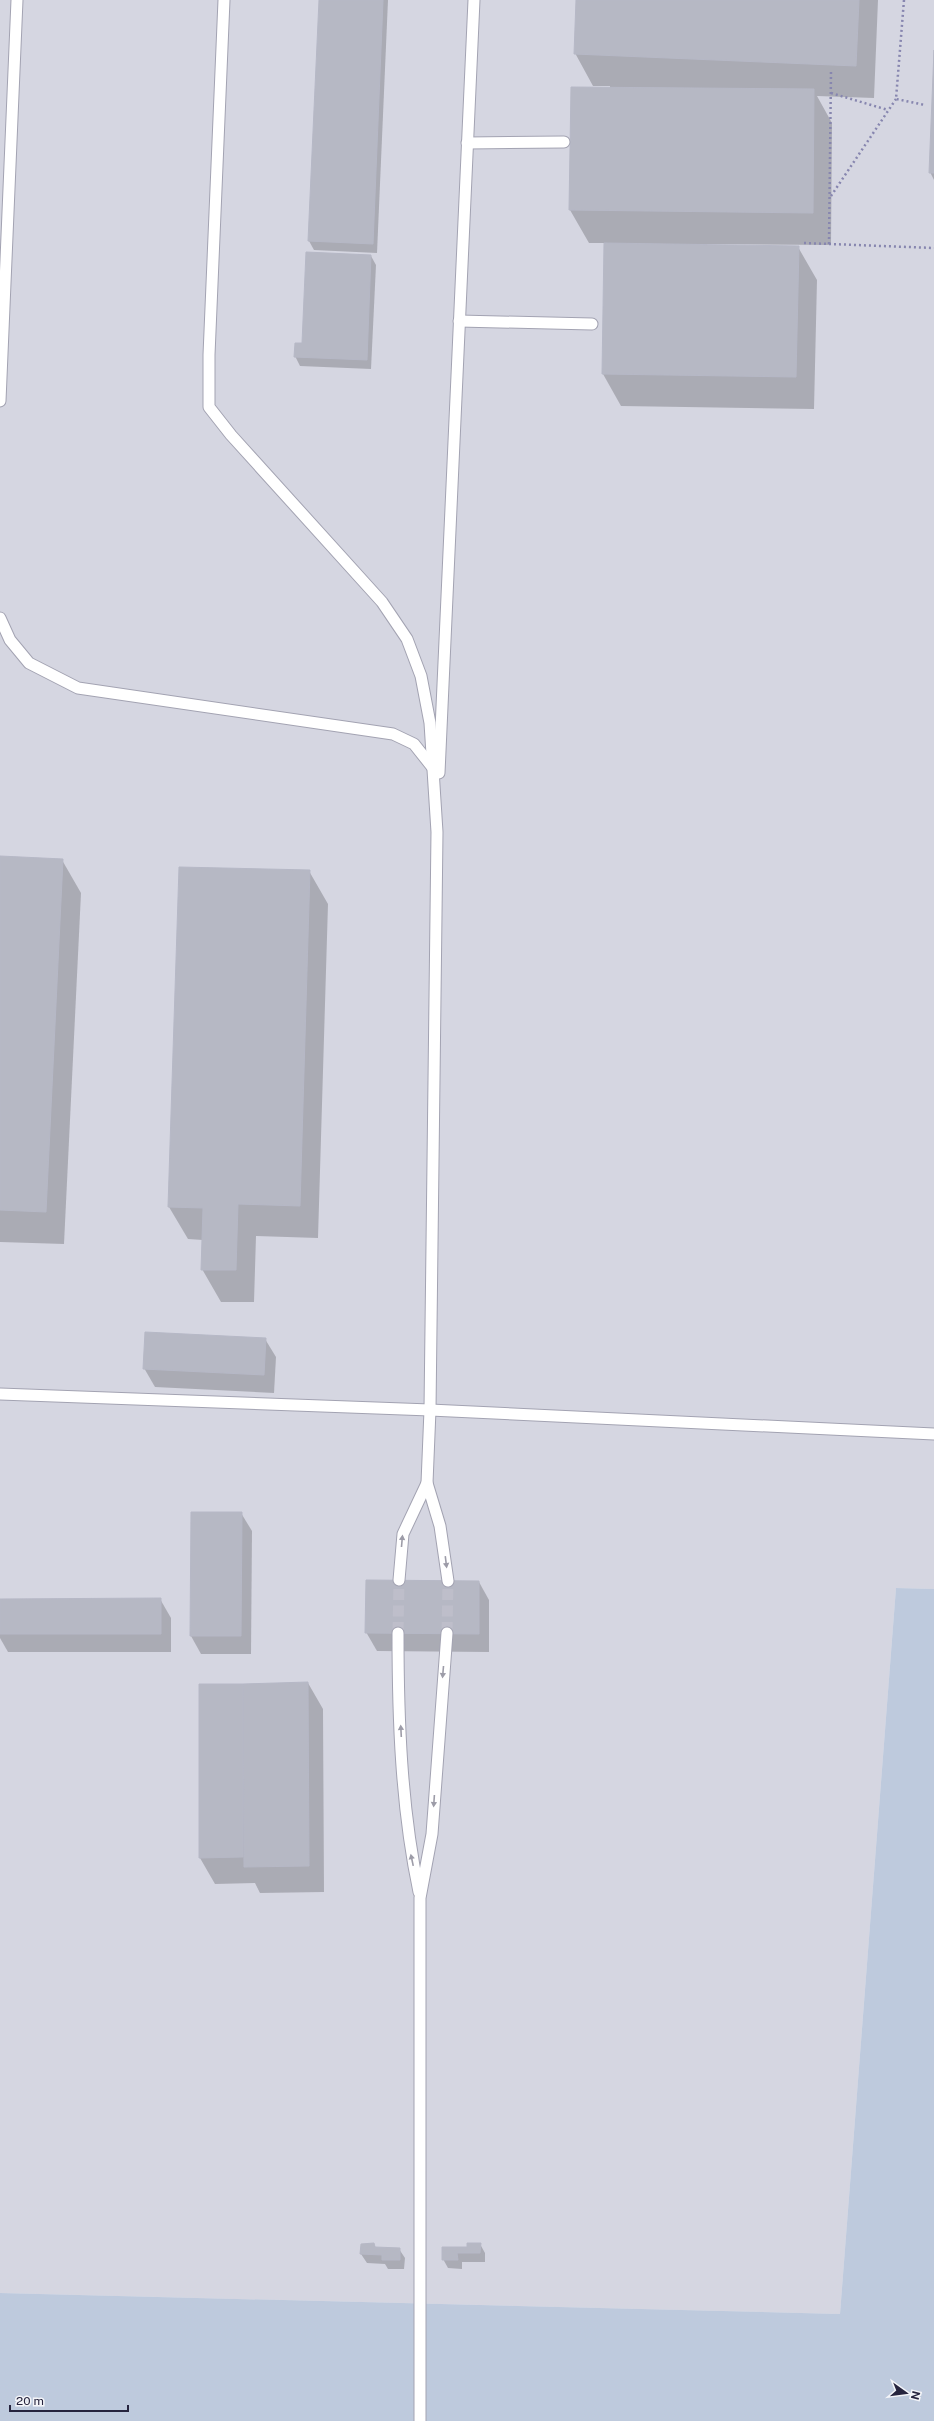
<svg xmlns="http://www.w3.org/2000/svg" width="934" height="2421" font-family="'Public Sans',sans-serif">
<rect width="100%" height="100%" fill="#e4e5ed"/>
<!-- built -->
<polygon fill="#d5d6e1" points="0,0 934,0 934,1589 896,1588 840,2314 0,2293"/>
<!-- green -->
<polygon fill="#becadd" points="896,1588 934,1589 934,2421 0,2421 0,2293 840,2314"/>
<!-- shadow -->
<g fill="#0003">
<polygon points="320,0 388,0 377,253 314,250 309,241"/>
<polygon points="577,0 878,0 874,98 817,96 832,123 831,245 707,244 707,246 798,247 817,280 814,409 621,406 603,374 605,243 589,243 570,210 572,88 610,88 610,86 593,86 575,53"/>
<polygon points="934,74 934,180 930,172"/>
<polygon points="371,256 376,265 371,369 300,366 295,356"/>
<polygon points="0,857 62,860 81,893 64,1244 0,1242"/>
<polygon points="309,871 328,904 318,1238 256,1236 254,1302 221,1302 202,1269 203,1240 188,1239 169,1207"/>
<polygon points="265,1339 276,1357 274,1393 155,1387 144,1368"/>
<polygon points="241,1513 252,1531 251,1654 201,1654 191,1636"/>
<polygon points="479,1582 489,1600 489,1652 377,1651 366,1632"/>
<polygon points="160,1599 171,1618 171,1652 8,1652 0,1638 0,1600"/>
<polygon points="308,1683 323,1709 324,1892 260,1893 255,1883 215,1884 200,1858 200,1685"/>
<polygon points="362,2244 373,2244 376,2248 399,2249 405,2258 404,2269 388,2269 385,2264 367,2263 361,2254"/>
<polygon points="480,2244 485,2253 485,2262 462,2262 462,2269 448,2268 443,2259 443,2248 469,2248"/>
</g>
<!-- building -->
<g fill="#b6b8c4" stroke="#b6b8c6">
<polygon points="319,0 383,0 373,244 308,241"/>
<polygon points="576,0 859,0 856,66 574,54"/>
<polygon points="934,50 934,173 929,173"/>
<polygon points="571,87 814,89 813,213 569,210"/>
<polygon points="604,243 799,246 796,377 602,374"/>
<polygon points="306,252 371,255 367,360 294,357 295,343 302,343"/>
<polygon points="0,856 63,859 46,1212 0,1210"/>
<polygon points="179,867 310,870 300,1206 238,1204 236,1270 201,1270 203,1208 168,1207"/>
<polygon points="145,1332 266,1338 264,1375 143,1369"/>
<polygon points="191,1512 242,1512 241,1636 190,1636"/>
<polygon points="366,1580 479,1581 479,1634 365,1633"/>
<polygon points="161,1598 161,1634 0,1634 0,1599"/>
<polygon points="308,1682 309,1866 244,1867 243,1684"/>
<polygon points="199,1684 243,1684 243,1857 199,1858"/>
<polygon points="374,2243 375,2247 400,2248 400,2260 382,2260 382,2255 360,2254 361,2244"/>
<polygon points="467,2243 481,2243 480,2253 457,2253 458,2260 442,2260 442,2247 467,2247"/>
</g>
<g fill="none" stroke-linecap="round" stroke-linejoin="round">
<!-- minor-tunnel -->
<g stroke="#bebeca" stroke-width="11" stroke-dasharray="11 5.5" stroke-linecap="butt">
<polyline points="398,1633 399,1580"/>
<polyline points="447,1633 448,1581"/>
</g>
<!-- service casing -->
<g stroke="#a3a3b2" stroke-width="13">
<g id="service">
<polyline points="224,0 209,355 209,407 231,435 382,602 407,639 421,676 430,723 437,832 430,1410"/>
<polyline points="467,143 564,142"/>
<polyline points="459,321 592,324"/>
<polyline points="0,401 17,0"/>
<polyline points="0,618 10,640 29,663 78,688 393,734 414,744 433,768"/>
<polyline points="439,773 474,0"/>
<polyline points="0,1394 430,1410 934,1434"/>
</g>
</g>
<!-- minor casing -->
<g stroke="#a3a3b2" stroke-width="13">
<g id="minor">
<polyline points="430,1410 427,1483 440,1526 448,1581"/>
<polyline points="399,1580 403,1534 427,1483"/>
<path d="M398,1633C398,1719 401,1807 419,1892"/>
<polyline points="420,2421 420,1898 432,1834 447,1633"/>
</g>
</g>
<!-- path -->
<g stroke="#8786af" stroke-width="2.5" stroke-dasharray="2 3" stroke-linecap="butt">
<polyline points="904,0 896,99 925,105"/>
<polyline points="831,93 888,110"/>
<polyline points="831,196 896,99"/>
<polyline points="804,243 934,248"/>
<polyline points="829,244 831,71"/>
</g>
<!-- service -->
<use href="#service" stroke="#fff" stroke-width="11"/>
<!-- minor -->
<use href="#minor" stroke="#fff" stroke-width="11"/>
</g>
<!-- one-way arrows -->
<defs><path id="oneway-solid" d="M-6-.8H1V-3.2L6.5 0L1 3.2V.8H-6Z"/></defs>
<g fill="#9d9ca8">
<use href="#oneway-solid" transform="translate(402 1541) rotate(-85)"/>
<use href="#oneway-solid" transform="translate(446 1562) rotate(83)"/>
<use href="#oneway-solid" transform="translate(443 1672) rotate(95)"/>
<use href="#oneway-solid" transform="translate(401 1731) rotate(-93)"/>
<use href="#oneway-solid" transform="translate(434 1801) rotate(94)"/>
<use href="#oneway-solid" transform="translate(412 1860) rotate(-102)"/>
</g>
<!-- north arrow -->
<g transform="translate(906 2393) rotate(104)" stroke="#f4f5f9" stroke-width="3" paint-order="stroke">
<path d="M0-3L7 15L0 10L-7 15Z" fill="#26243e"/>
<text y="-6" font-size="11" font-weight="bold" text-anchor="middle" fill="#26243e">N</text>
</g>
<!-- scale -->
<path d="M10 2405v6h118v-6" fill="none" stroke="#26243e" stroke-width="2"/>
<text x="16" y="2405" font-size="12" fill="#26243e" stroke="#f4f5f9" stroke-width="3" paint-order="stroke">20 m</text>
</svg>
